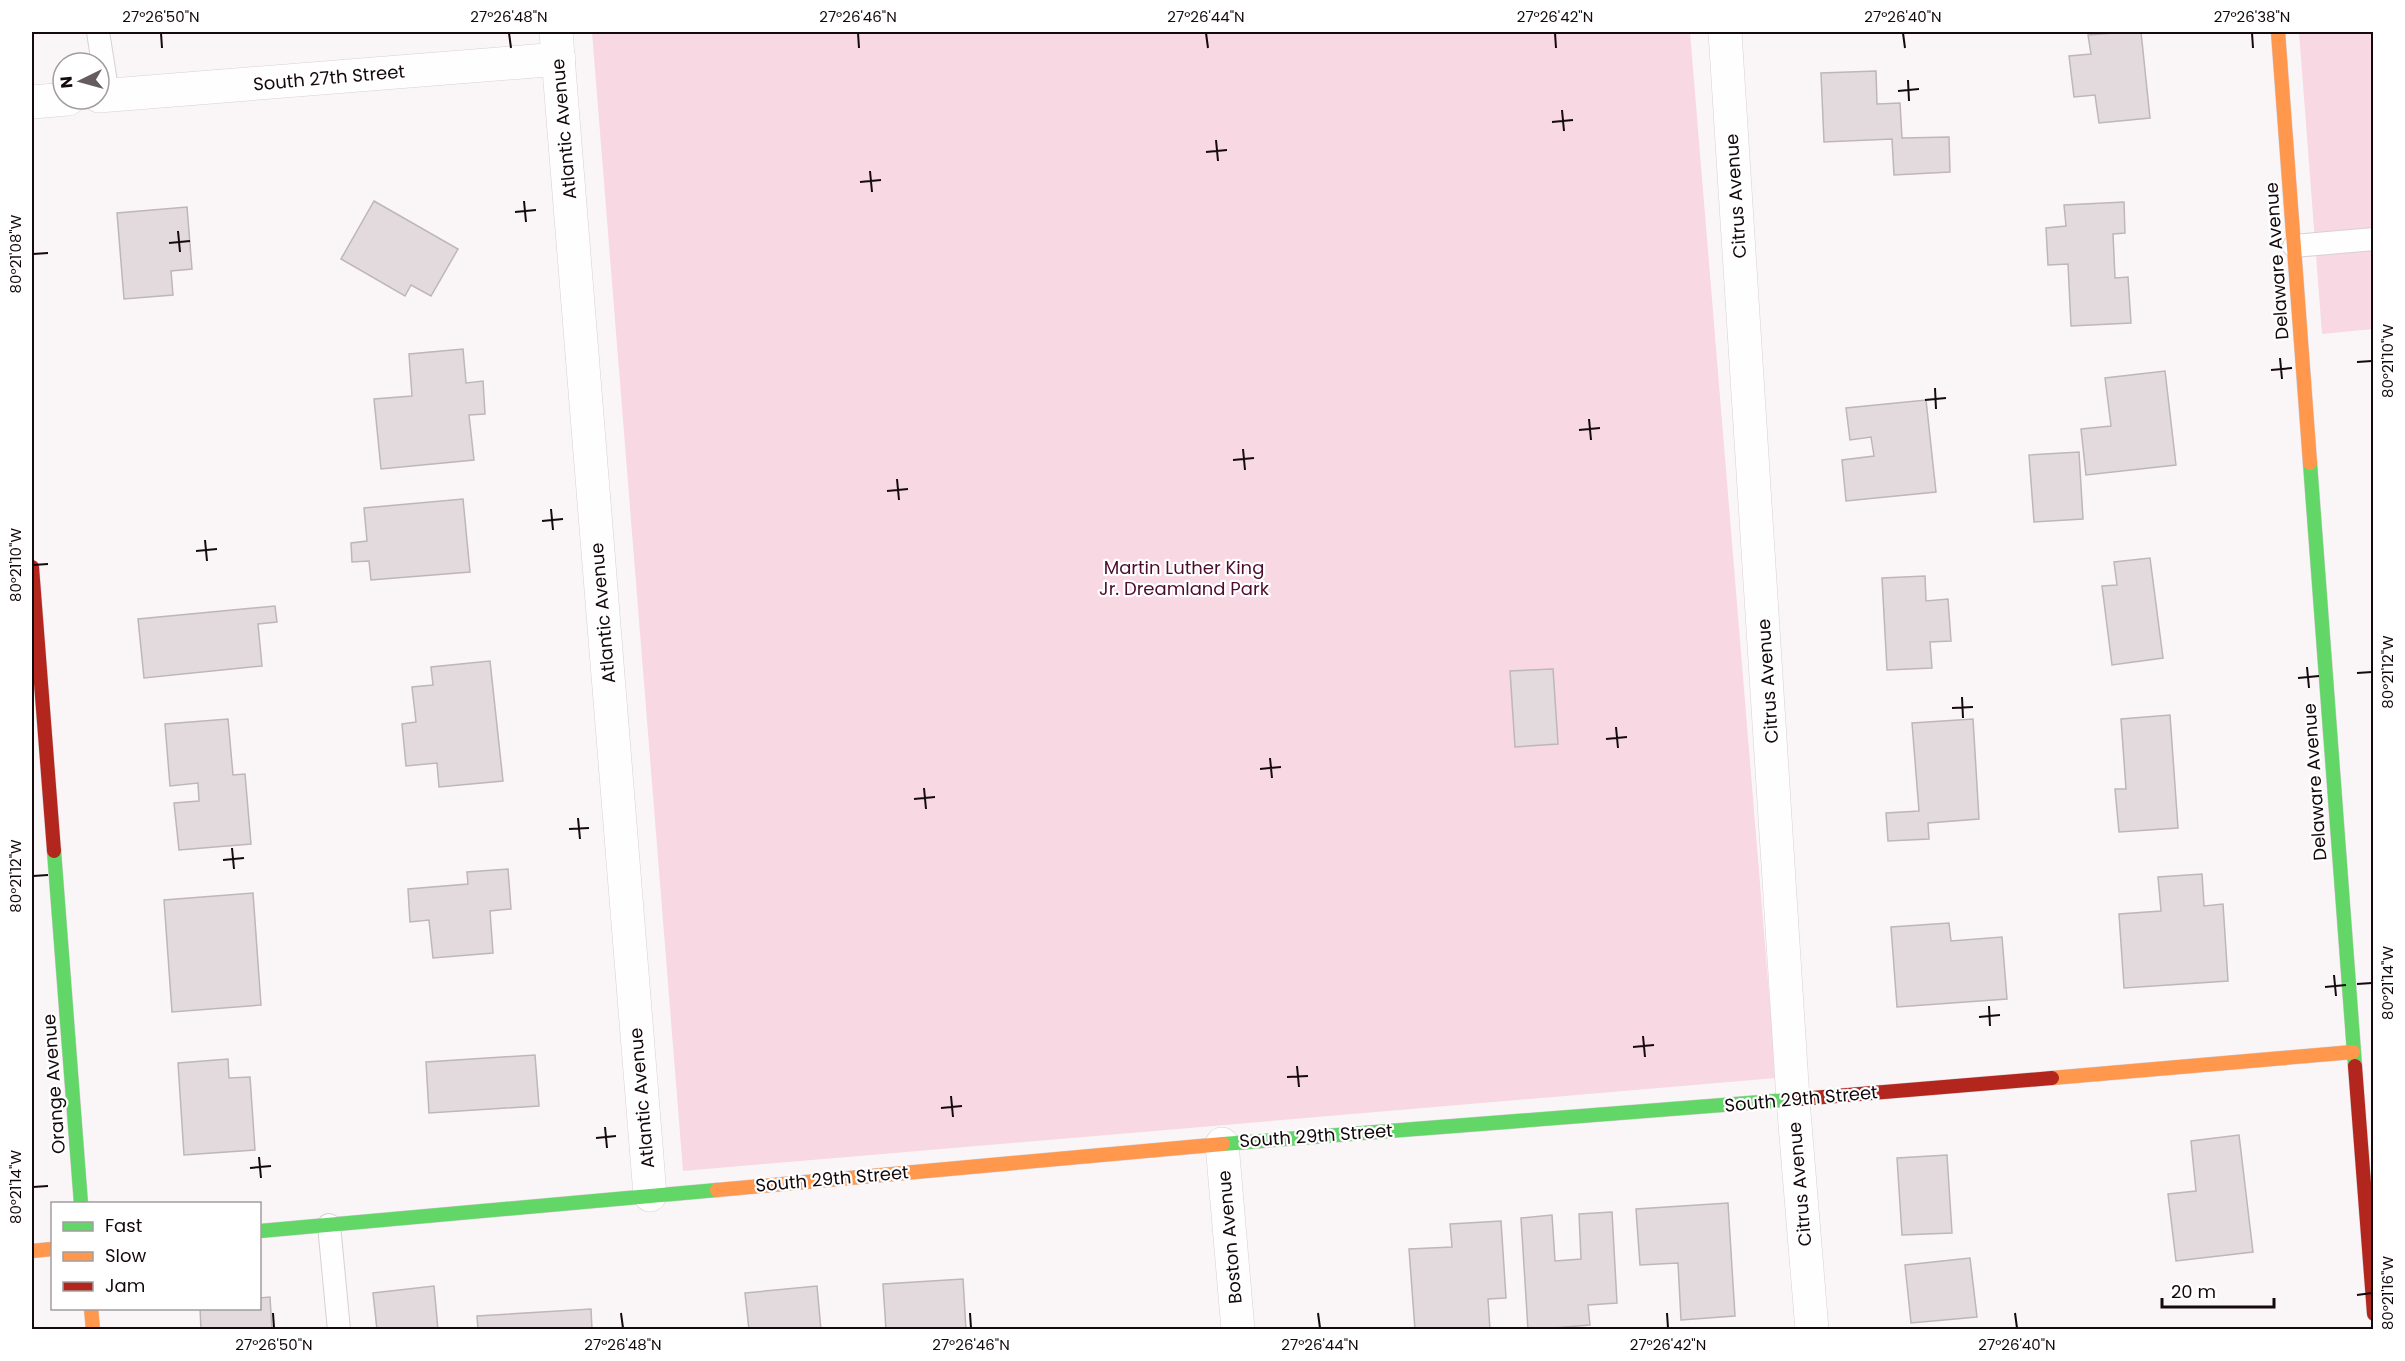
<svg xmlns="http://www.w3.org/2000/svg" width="2405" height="1361" font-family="Poppins,sans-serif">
<rect width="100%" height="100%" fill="#faf6f8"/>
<!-- green -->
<g fill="#f8d8e3">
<polygon points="592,32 1690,32 1776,1078 683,1171"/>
<polygon points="2299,32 2373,32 2373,329 2322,334"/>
</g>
<!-- building -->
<g fill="#e3dade" stroke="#beb6b9" stroke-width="1.5">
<polygon points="2127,32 2141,32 2150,118 2099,123 2095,95 2074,97 2069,56 2091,54 2088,35"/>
<polygon points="1876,71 1877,104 1900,103 1902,138 1949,137 1950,172 1894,175 1892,139 1824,142 1821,73"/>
<polygon points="374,201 458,249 431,296 411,285 405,296 341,259"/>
<polygon points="2124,202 2125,233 2113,234 2115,278 2128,277 2131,323 2071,326 2068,264 2048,265 2046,228 2066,226 2064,205"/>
<polygon points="187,207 192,269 171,271 173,295 124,299 117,213"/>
<polygon points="463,349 466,383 483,381 485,414 469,415 474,460 381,469 374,399 412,396 409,354"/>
<polygon points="2165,371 2176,465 2086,475 2081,429 2111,426 2105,378"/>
<polygon points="1926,400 1936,492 1846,501 1842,460 1874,456 1871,437 1850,440 1846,408"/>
<polygon points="2079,452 2083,519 2034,522 2029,455"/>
<polygon points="463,499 470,572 371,580 369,561 352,562 351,543 367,541 364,508"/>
<polygon points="2150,558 2163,658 2112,665 2102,586 2117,585 2114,562"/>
<polygon points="1925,576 1926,601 1948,599 1951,641 1930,642 1932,668 1887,670 1882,578"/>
<polygon points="275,606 277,622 258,624 262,666 144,678 138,619"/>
<polygon points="490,661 503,781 439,787 437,763 406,766 402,724 416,722 412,687 433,685 431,667"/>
<polygon points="1553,669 1558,744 1515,747 1510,671"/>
<polygon points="2170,715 2178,828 2119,832 2115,789 2126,789 2121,719"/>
<polygon points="228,719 233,775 245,774 251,844 179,850 174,803 199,801 198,783 170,786 165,724"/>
<polygon points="1973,719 1979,819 1928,823 1929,839 1888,841 1886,813 1919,811 1912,723"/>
<polygon points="508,869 511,909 490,911 493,953 433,958 429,920 410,922 408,889 468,884 467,872"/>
<polygon points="2202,874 2204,906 2223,904 2228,981 2124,988 2119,914 2161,911 2158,877"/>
<polygon points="253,893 261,1005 172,1012 164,900"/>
<polygon points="1949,923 1951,941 2002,937 2007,999 1897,1007 1891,927"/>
<polygon points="535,1055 539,1106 429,1113 426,1062"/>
<polygon points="228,1059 229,1078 250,1077 255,1150 184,1155 178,1063"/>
<polygon points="2239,1135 2253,1252 2176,1261 2168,1194 2196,1191 2191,1141"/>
<polygon points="1947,1155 1952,1233 1902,1235 1897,1158"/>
<polygon points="1728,1203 1735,1316 1681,1320 1678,1263 1640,1265 1636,1209"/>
<polygon points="1612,1212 1617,1303 1588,1305 1590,1325 1528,1330 1521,1218 1552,1215 1555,1261 1581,1259 1579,1214"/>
<polygon points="1501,1221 1506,1298 1488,1299 1490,1330 1415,1330 1409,1249 1452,1247 1450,1224"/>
<polygon points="1970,1258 1977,1317 1911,1323 1905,1265"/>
<polygon points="963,1279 966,1330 886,1330 883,1284"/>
<polygon points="434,1286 438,1330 377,1330 373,1293"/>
<polygon points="817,1286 821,1330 749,1330 745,1293"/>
<polygon points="270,1297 272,1330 201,1330 200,1308 260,1308 260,1298"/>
<polygon points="591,1309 592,1330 478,1330 477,1316"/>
</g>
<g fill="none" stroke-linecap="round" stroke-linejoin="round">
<!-- lane casing -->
<g stroke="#d9d0d3" stroke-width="24">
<g id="lane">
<polyline points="98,32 108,95"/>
<polyline points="2294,246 2374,239"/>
<polyline points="329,1225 339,1330"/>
</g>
</g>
<!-- street casing -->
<g stroke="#d9d0d3" stroke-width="34">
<g id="street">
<polyline points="556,32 650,1195"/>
<polyline points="1725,32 1793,1100 1812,1330"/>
<polyline points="99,96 559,59"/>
<polyline points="32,102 68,99"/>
<polyline points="1222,1144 1238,1330"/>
</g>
</g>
<!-- fast casing -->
<g stroke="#d9d0d3" stroke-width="15">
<g id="fast">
<polyline points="2310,463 2355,1066"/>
<polyline points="54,851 81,1204"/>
<polyline points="1223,1144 1800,1099"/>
<polyline points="260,1231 717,1190"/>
</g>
</g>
<!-- slow casing -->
<g stroke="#d9d0d3" stroke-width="15">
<g id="slow">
<polyline points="2278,32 2310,463"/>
<polyline points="2052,1078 2353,1052"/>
<polyline points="717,1190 1223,1144"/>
<polyline points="32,1251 52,1249"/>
<polyline points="91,1308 93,1330"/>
</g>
</g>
<!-- jam casing -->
<g stroke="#d9d0d3" stroke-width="15">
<g id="jam">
<polyline points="32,567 54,851"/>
<polyline points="2355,1066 2374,1314"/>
<polyline points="1800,1099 2052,1078"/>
</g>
</g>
<!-- lane -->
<use href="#lane" stroke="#fefefe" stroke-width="22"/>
<!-- street -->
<use href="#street" stroke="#fefefe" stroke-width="33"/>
<!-- fast -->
<use href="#fast" stroke="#63d668" stroke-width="14"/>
<!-- slow -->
<use href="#slow" stroke="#ff974d" stroke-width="14"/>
<!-- jam -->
<use href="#jam" stroke="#b3261e" stroke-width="14"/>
</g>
<!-- ticks -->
<path fill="none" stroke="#14090d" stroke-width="2" d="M161,33L162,48M509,33L511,48M858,33L859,48M1206,33L1208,48M1555,33L1556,48M1903,33L1905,48M2252,33L2253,48M1908,80L1909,101M1898,91L1919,89M1562,110L1564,131M1552,122L1573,120M1216,140L1218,161M1206,152L1227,150M870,171L872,192M860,182L881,180M524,201L526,222M515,212L536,210M178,231L180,252M169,243L190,241M33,254L48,253M2280,358L2282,379M2357,362L2372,361M2271,370L2292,368M1935,388L1936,409M1925,400L1946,398M1589,419L1591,440M1579,430L1600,428M1243,449L1245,470M1233,460L1254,458M897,479L899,500M887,491L908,489M551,509L553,530M542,521L563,519M205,540L207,561M196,551L217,549M33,565L48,564M2307,667L2309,688M2357,673L2372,672M2298,678L2319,676M1962,697L1963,718M1952,708L1973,707M1616,727L1618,748M1606,739L1627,737M1270,758L1272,778M1260,769L1281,767M924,788L926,809M914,799L935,797M578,818L580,839M569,829L589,828M232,848L234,869M223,860L244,858M33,876L48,875M2334,975L2336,996M2357,984L2372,983M2325,987L2346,985M1989,1006L1990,1026M1979,1017L2000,1015M1643,1036L1645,1057M1633,1047L1654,1045M1297,1066L1299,1087M1287,1077L1308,1076M951,1096L953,1117M941,1108L962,1106M605,1127L607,1148M596,1138L616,1136M259,1157L261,1178M250,1168L271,1166M33,1187L48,1186M2357,1295L2372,1293M273,1313L274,1328M621,1313L623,1328M970,1313L971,1328M1318,1313L1320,1328M1667,1313L1668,1328M2015,1313L2017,1328"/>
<g text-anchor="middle" stroke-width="4.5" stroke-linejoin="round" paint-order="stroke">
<!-- street labels -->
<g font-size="18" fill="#14090d" stroke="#fff">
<text transform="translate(329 78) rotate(-5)" y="6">South 27th Street</text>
<text transform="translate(564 129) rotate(-95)" y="6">Atlantic Avenue</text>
<text transform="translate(1736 196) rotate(-94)" y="6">Citrus Avenue</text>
<text transform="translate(2277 261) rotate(-94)" y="6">Delaware Avenue</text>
<text transform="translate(603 613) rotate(-95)" y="6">Atlantic Avenue</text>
<text transform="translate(1768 681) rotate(-94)" y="6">Citrus Avenue</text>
<text transform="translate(2315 782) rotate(-94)" y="6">Delaware Avenue</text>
<text transform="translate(54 1084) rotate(-94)" y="6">Orange Avenue</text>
<text transform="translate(642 1098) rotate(-95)" y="6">Atlantic Avenue</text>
<text transform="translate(1801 1099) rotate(-5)" y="6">South 29th Street</text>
<text transform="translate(1316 1136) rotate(-4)" y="6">South 29th Street</text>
<text transform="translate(832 1179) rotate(-5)" y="6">South 29th Street</text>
<text transform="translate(1800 1184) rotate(-95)" y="6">Citrus Avenue</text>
<text transform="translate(1230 1237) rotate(-95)" y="6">Boston Avenue</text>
</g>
<!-- park labels -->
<g font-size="18" fill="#4e0c2d" stroke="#fff">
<text x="1184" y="574">Martin Luther King<tspan x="1184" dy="21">Jr. Dreamland Park</tspan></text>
</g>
</g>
<!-- border -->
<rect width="2405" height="1361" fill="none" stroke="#ffffff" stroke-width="66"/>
<!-- legend -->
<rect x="51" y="1202" width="210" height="108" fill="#ffffff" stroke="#a19d9e" stroke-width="1.5"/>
<rect x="63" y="1222" width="30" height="9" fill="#63d668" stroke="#a19d9e" stroke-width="1.5"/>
<text x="105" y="1232" font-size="18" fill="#14090d">Fast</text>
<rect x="63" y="1252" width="30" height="9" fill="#ff974d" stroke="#a19d9e" stroke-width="1.5"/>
<text x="105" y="1262" font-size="18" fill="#14090d">Slow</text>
<rect x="63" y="1282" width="30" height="9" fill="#b3261e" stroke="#a19d9e" stroke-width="1.5"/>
<text x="105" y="1292" font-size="18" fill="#14090d">Jam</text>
<!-- north arrow -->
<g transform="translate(81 81) rotate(265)"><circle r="28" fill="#ffffff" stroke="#a19d9e" stroke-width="1.5"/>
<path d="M0-4.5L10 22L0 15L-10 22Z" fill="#645c5f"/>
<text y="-9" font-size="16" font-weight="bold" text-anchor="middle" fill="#14090d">N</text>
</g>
<!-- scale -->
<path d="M2162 1298v9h112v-9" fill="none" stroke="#14090d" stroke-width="3"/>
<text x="2171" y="1298" font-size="18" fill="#14090d" stroke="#ffffff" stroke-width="4.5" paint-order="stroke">20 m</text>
<rect x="33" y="33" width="2339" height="1295" fill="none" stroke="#14090d" stroke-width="2"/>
<g font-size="15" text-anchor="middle" fill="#14090d">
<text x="161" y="22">27°26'50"N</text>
<text x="509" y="22">27°26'48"N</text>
<text x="858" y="22">27°26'46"N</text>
<text x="1206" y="22">27°26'44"N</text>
<text x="1555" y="22">27°26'42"N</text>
<text x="1903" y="22">27°26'40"N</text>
<text x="2252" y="22">27°26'38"N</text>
<text transform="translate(16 254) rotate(-90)" y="5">80°21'08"W</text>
<text transform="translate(2388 361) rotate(-90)" y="5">80°21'10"W</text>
<text transform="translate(16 565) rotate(-90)" y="5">80°21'10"W</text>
<text transform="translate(2388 672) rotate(-90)" y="5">80°21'12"W</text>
<text transform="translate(16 876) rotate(-90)" y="5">80°21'12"W</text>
<text transform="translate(2388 983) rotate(-90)" y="5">80°21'14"W</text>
<text transform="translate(16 1187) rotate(-90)" y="5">80°21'14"W</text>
<text transform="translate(2388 1293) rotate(-90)" y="5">80°21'16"W</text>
<text x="274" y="1350">27°26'50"N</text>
<text x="623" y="1350">27°26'48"N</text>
<text x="971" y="1350">27°26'46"N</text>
<text x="1320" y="1350">27°26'44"N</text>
<text x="1668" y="1350">27°26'42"N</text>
<text x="2017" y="1350">27°26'40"N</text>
</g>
</svg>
